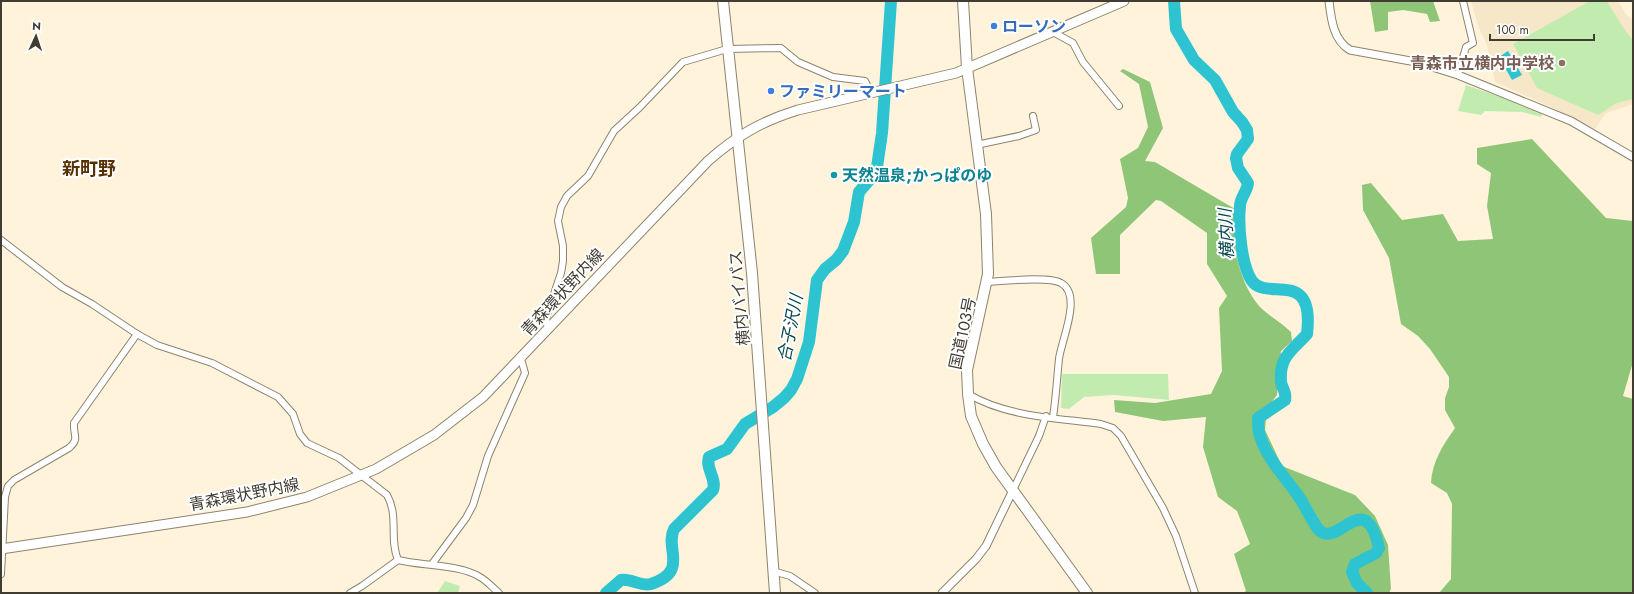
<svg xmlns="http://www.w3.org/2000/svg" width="1634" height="594" font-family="Jost,'Noto Sans JP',sans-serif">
<rect width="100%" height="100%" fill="#fff4db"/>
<!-- built -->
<polygon fill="#f5e7c8" points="1471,1 1618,1 1626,14 1633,20 1633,104 1606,113 1595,129 1553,108 1495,82 1487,45 1478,26"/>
<!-- green -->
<g fill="#c2ecaf">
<polygon points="1590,1 1607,1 1624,29 1633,40 1633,99 1617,103 1598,115 1537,88 1513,44"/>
<polygon points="1466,85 1543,112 1541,117 1522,112 1485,111 1481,115 1458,111"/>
<polygon points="1062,374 1168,374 1169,400 1113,395 1084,397 1069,409 1061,408"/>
<polygon points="445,581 460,586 458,593 437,593"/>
</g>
<!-- forest -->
<g fill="#8fc577">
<polygon points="1370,1 1433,1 1440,21 1430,22 1427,14 1403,10 1388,12 1388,30 1375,32"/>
<path d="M1123,69L1150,82L1163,128L1145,161L1155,162L1235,209C1231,241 1238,282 1260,307C1269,316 1282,323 1291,332L1292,341L1281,351L1277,395L1267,409L1265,430L1282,466L1355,495L1375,516L1388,545L1391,589L1389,593H1243L1246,591L1234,554L1250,544L1237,511L1218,497L1203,447L1206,417L1163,421L1115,412L1114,400L1155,403L1211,394L1222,371L1219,308L1227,296L1207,264V233L1161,201L1156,200L1120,235V274H1096L1091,238L1126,207L1128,198L1120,159L1138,148L1148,127L1139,84L1120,71Z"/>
<path d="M1532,139L1606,218L1633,221V362L1623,396L1633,399V593H1439L1451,579L1452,504L1447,493L1431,483C1432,462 1443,445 1455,428L1445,410V398L1449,387V377L1430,349L1418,336L1401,324L1389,258L1363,210L1362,185L1371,183L1402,220L1443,214L1458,241L1493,239L1487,206L1491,173L1477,164V148Z"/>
</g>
<!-- water -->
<polygon fill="#2dc3d0" points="1508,51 1522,75 1512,80 1499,57"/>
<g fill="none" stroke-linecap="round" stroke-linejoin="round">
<!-- river -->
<g stroke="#2dc3d0" stroke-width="12">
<path d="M1174,1L1176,29L1194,60L1215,80L1233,112L1242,122L1247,130L1248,139L1237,154L1236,158L1238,168L1248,183C1247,192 1240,198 1240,206C1238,225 1241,265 1252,281C1267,302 1315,267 1307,334C1292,351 1279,356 1281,382C1282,389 1287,392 1285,400L1258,418C1258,423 1258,430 1260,436C1267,459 1286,478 1299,497C1304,504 1315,527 1320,531C1339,547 1365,486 1379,548L1376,553L1355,564L1352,572L1357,583L1367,593"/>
<path d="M606,593L621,580C631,578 641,587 651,584C690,571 664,548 674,529L713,490C717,478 705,469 709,457L727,449L745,424L773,407L784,398L791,390L797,379L809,342L817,280L825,269L836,260L843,251L854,222L859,192L871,178L877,167L882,133L891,1"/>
</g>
<!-- minor casing -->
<g stroke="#8d836d" stroke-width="8">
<g id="minor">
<polyline points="1053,32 1073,43 1083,62 1119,106"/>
<polyline points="1458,75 1466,47 1473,43 1463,1"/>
<polyline points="976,145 1019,136 1036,130 1033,116"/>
<path d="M1,240L62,287L92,304L137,334L157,345L212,363L278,397L293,414L300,434L307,443L339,458L387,495C399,516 389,539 398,560"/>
<path d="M988,282C1004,281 1049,276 1061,283C1083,295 1061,341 1059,359C1057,378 1056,398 1053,417"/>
<polyline points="548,329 546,318 561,273 563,261 563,246 558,221 561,207 567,196 588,176 614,131 640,107 683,62 727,49 781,48 798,62 833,77 865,81 871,93"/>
<path d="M968,394C1007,417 1057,418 1101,424L1113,428L1121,436L1163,508L1176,536L1195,593"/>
<polyline points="1013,490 1039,436 1046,416"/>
<polyline points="432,564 466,518 473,505 488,456 525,373 521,359"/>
<polyline points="773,571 790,576 815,593"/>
<path d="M1,574L5,497L8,486L14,480L69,448C80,438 73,436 74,423L137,334"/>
<path d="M350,593L362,586L398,560C422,566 459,564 480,577C487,581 493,588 499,593"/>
</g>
</g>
<!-- tertiary casing -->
<g stroke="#8d836d" stroke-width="9">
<g id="tertiary">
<path d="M1329,1C1331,18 1333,40 1350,50L1416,62L1458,75L1571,121L1633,157"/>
<polyline points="942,593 976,559 986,546 1013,490"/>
</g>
</g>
<!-- primary casing -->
<g stroke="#8d836d" stroke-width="11">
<path id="primary" d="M1,549L247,512L307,497L376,469L434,435L483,397L708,161C736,136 762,121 798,110L956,73L1124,1"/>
</g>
<!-- trunk casing -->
<g stroke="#8d836d" stroke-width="12">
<g id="trunk">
<polyline points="723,1 752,273 775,593"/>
<polyline points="963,1 967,68 986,214 988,274 967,370 968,394 971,416 983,444 996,467 1087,593"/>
</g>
</g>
<!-- minor -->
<use href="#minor" stroke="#fff" stroke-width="6"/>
<!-- tertiary -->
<use href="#tertiary" stroke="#fff" stroke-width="7"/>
<!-- primary -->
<use href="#primary" stroke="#fff" stroke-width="9"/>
<!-- trunk -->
<use href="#trunk" stroke="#fff" stroke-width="10"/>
</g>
<!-- markers -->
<g fill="#3f7fe0" stroke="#fff" stroke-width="1.5">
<circle cx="994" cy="26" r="4"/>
<circle cx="771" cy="91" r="4"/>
</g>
<circle fill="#8d6e63" stroke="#fff" stroke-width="1.5" cx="1562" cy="63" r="4"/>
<circle fill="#0f9aa8" stroke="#fff" stroke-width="1.5" cx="834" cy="175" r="4"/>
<g text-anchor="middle" stroke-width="4" stroke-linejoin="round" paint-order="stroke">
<!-- shop labels -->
<g font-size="16" font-weight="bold" fill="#366cbe" stroke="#fff" text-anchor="start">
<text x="1002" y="32">ローソン</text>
<text x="779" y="97">ファミリーマート</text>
</g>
<!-- education labels -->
<g font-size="16" font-weight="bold" fill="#785e54" stroke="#fff" text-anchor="end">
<text x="1554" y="69">青森市立横内中学校</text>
</g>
<!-- culture labels -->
<g font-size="16" font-weight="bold" fill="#0d838f" stroke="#fff" text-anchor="start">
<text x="842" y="181">天然温泉;かっぱのゆ</text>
</g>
<!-- street labels -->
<g font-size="16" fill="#403c32" stroke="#fff">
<text transform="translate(562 292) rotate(-47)" y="6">青森環状野内線</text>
<text transform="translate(739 298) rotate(-95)" y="6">横内バイパス</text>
<text transform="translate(962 333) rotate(-78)" y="6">国道103号</text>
<text transform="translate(244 494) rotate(-11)" y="6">青森環状野内線</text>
</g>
<!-- water labels -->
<g font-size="17" font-style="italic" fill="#05474c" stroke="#fff">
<text transform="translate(1226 234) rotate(-93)" y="6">横内川</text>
<text transform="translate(790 328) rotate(-79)" y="6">合子沢川</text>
</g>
<!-- quarter labels -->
<g font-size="18" font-weight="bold" fill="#573200" stroke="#fff">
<text x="89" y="175">新町野</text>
</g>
</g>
<!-- border -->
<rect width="1634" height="594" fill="none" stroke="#403c32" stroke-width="4"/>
<!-- north arrow -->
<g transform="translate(36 36) rotate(3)" stroke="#ffffff" stroke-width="3" paint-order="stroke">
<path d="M0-3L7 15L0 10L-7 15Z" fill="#403c32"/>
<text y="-6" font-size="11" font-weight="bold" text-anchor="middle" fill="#403c32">N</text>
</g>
<!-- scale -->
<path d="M1490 34v6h104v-6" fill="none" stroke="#403c32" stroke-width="2"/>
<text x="1496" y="34" font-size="12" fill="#403c32" stroke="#ffffff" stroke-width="3" paint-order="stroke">100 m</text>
</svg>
